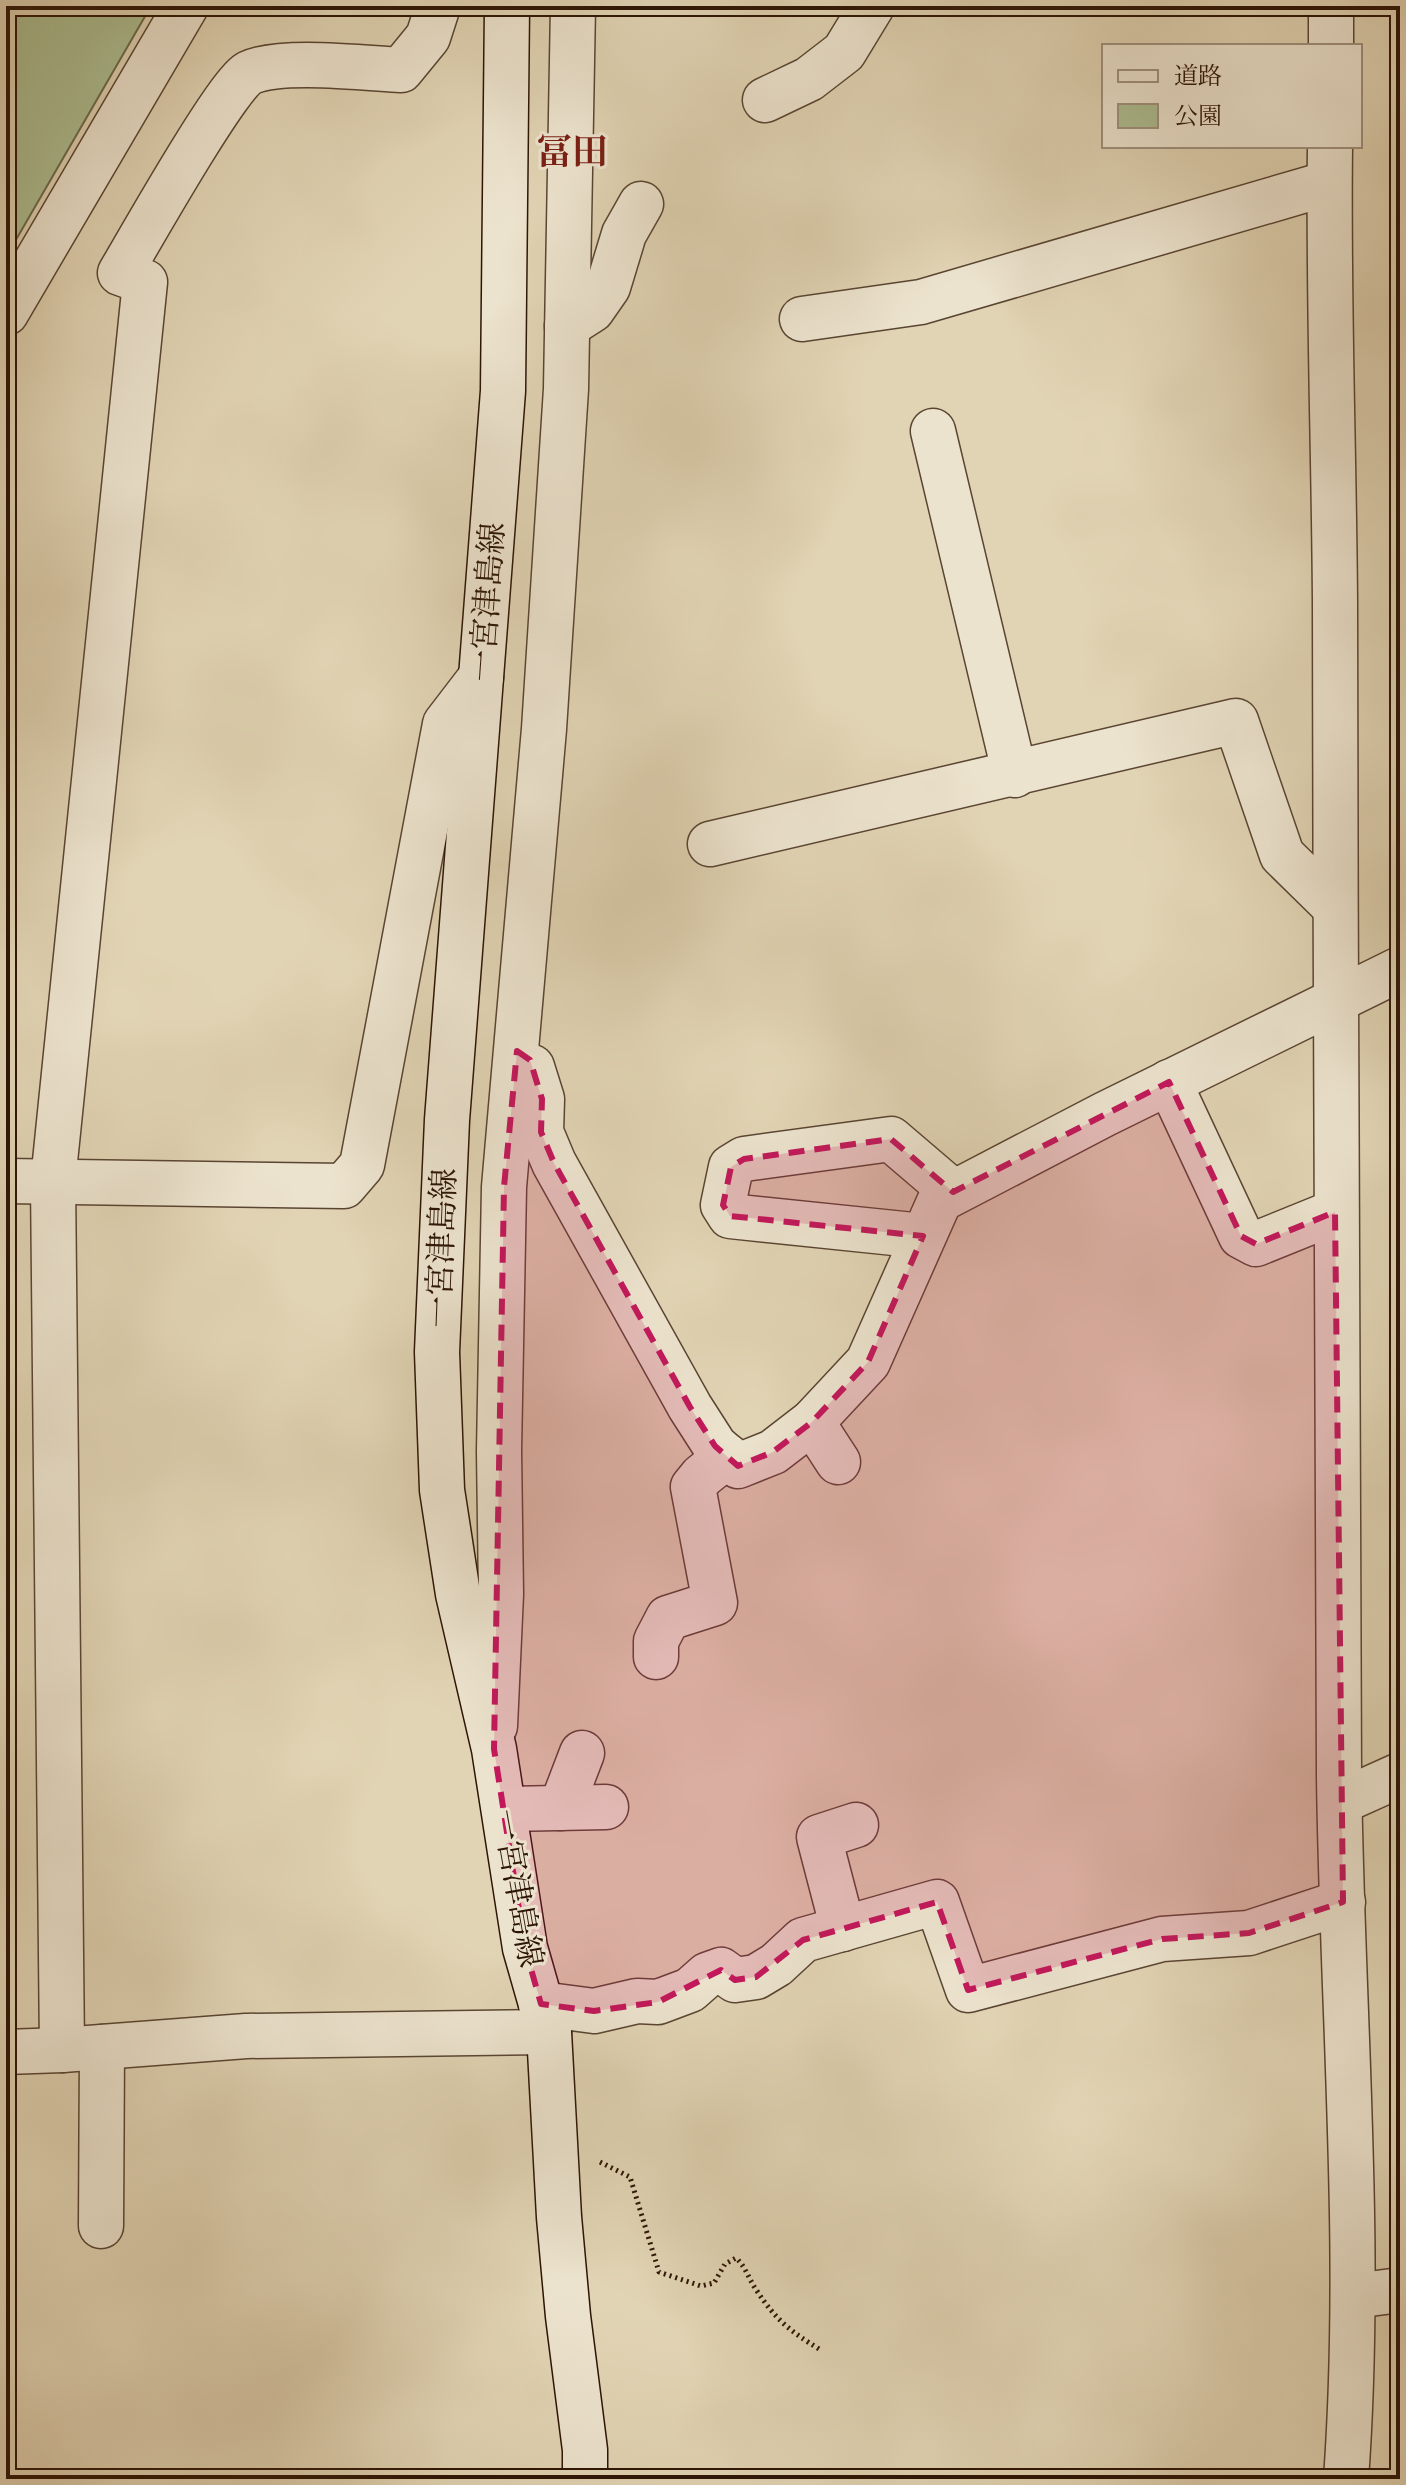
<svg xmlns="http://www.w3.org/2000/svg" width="1406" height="2485" font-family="'Libre Bodoni','Noto Serif JP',serif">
<rect width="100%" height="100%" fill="#e1d4b4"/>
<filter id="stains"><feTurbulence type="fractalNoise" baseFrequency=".0025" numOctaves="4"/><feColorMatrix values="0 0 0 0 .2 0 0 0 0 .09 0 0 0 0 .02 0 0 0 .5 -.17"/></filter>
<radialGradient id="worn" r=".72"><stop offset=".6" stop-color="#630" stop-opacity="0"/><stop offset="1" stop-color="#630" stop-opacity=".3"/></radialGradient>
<!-- green -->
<polygon fill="#acbe92" stroke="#6c6a4c" stroke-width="2" points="6,6 151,6 6,257"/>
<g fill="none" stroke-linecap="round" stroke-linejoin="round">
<!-- minor casing -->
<g stroke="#5a4532" stroke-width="47">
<g id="minor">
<path d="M438,6L428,37L401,70C365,68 279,58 249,73C228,83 139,241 120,273L145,282L53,1181L62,2050L246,2036L549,2032"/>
<polyline points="1331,46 1331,6"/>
<polyline points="765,100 809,79 844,52 872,6"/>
<path d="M1330,146C1328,298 1334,451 1335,603C1336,994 1336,1385 1339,1776C1342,2011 1363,2244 1346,2479"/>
<polyline points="6,313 186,6"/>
<polyline points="802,319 921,302 1329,183"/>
<polyline points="567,326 592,310 608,287 624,234 641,204"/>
<polyline points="933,431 1015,775"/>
<polyline points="710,844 1236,721 1282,855 1335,907"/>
<polyline points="532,1067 542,1099 541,1132 554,1163 690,1407 715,1446 738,1466 773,1452 812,1422 868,1362 940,1200 1105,1114 1400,969"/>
<polyline points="1169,1082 1241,1236 1256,1244 1335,1212"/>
<polyline points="6,1181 344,1186 362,1165 445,724 481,677"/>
<polyline points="923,1236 730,1216 723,1205 731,1167 744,1159 891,1139 953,1192"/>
<polyline points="812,1422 838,1462"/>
<polyline points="656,1657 656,1641 668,1618 715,1603 693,1487 702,1476 727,1456"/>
<polyline points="495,1726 501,1594 499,1451 504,1187 544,729 566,389 573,6"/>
<polyline points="1340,1802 1400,1775"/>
<polyline points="561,1808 582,1753"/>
<polyline points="504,1809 606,1807"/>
<polyline points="843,1929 819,1837 856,1825"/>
<polyline points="541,2004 594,2011 637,2001 658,2002 690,1990 707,1975 721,1970 735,1980 756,1977 776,1965 803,1940 937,1902 968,1990 1162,1939 1249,1933 1343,1902"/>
<polyline points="6,2052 62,2050"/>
<polyline points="101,2226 102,2047"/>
<polyline points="1354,2296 1400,2290"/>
</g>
</g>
<!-- secondary casing -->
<g stroke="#2d1506" stroke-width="47">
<polyline id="secondary" points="507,6 503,391 447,1120 437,1352 442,1490 458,1594 494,1749 525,1948 549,2032 559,2217 568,2316 585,2450 585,2479"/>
</g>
<!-- path -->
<path stroke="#2d1506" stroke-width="5" stroke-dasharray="2 4" stroke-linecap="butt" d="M600,2162L630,2177L659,2272L701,2286L714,2283L725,2264L736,2258C746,2267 749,2280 757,2291C776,2320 790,2331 819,2349"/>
<!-- minor -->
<use href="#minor" stroke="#ece3ce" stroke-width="44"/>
<!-- secondary -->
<use href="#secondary" stroke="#ece3ce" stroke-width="44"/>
</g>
<!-- marked area -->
<path fill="#c2185b" fill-opacity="0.2" stroke="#c2185b" stroke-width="6" stroke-dasharray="16 10" stroke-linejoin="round" d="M517,1051L530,1060L542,1099L541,1132L554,1163L690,1407L715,1446L738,1466L773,1452L812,1422L868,1362L923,1236L730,1216L723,1205L731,1167L744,1159L891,1139L953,1192L1169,1082L1241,1236L1256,1244L1335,1212L1343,1902L1249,1933L1162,1939L968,1990L937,1902L803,1940L756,1977L735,1980L721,1970L658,2002L594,2011L541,2004L525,1948L494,1749L504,1187Z"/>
<g text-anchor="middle" stroke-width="6" stroke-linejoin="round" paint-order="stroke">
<!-- street labels -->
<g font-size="32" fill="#2d1506" stroke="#ece3ce">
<text transform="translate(487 602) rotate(-86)" y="11">一宮津島線</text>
<text transform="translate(441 1248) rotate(-88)" y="11">一宮津島線</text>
<text transform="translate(518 1888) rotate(80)" y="11">一宮津島線</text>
</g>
<!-- quarter labels -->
<g font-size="36" font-weight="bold" fill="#7a1f14" stroke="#ece3ce">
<text x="572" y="164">冨田</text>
</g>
</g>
<!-- margin -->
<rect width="1406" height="2485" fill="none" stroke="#e1d4b4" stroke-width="32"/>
<rect x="8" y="8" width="1390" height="2469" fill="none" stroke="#2d1506" stroke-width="4"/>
<rect x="16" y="16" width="1374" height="2453" fill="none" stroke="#2d1506" stroke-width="2"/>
<!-- legend -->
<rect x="1102" y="44" width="260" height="104" fill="#ece3ce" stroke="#a0917e" stroke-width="2"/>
<rect x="1118" y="70" width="40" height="12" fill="#ece3ce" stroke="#a0917e" stroke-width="2"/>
<text x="1174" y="84" font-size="24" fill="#2d1506">道路</text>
<rect x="1118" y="104" width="40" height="24" fill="#acbe92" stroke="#a0917e" stroke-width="2"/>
<text x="1174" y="124" font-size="24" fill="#2d1506">公園</text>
<rect width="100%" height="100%" filter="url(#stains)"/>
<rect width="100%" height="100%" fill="url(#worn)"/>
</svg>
